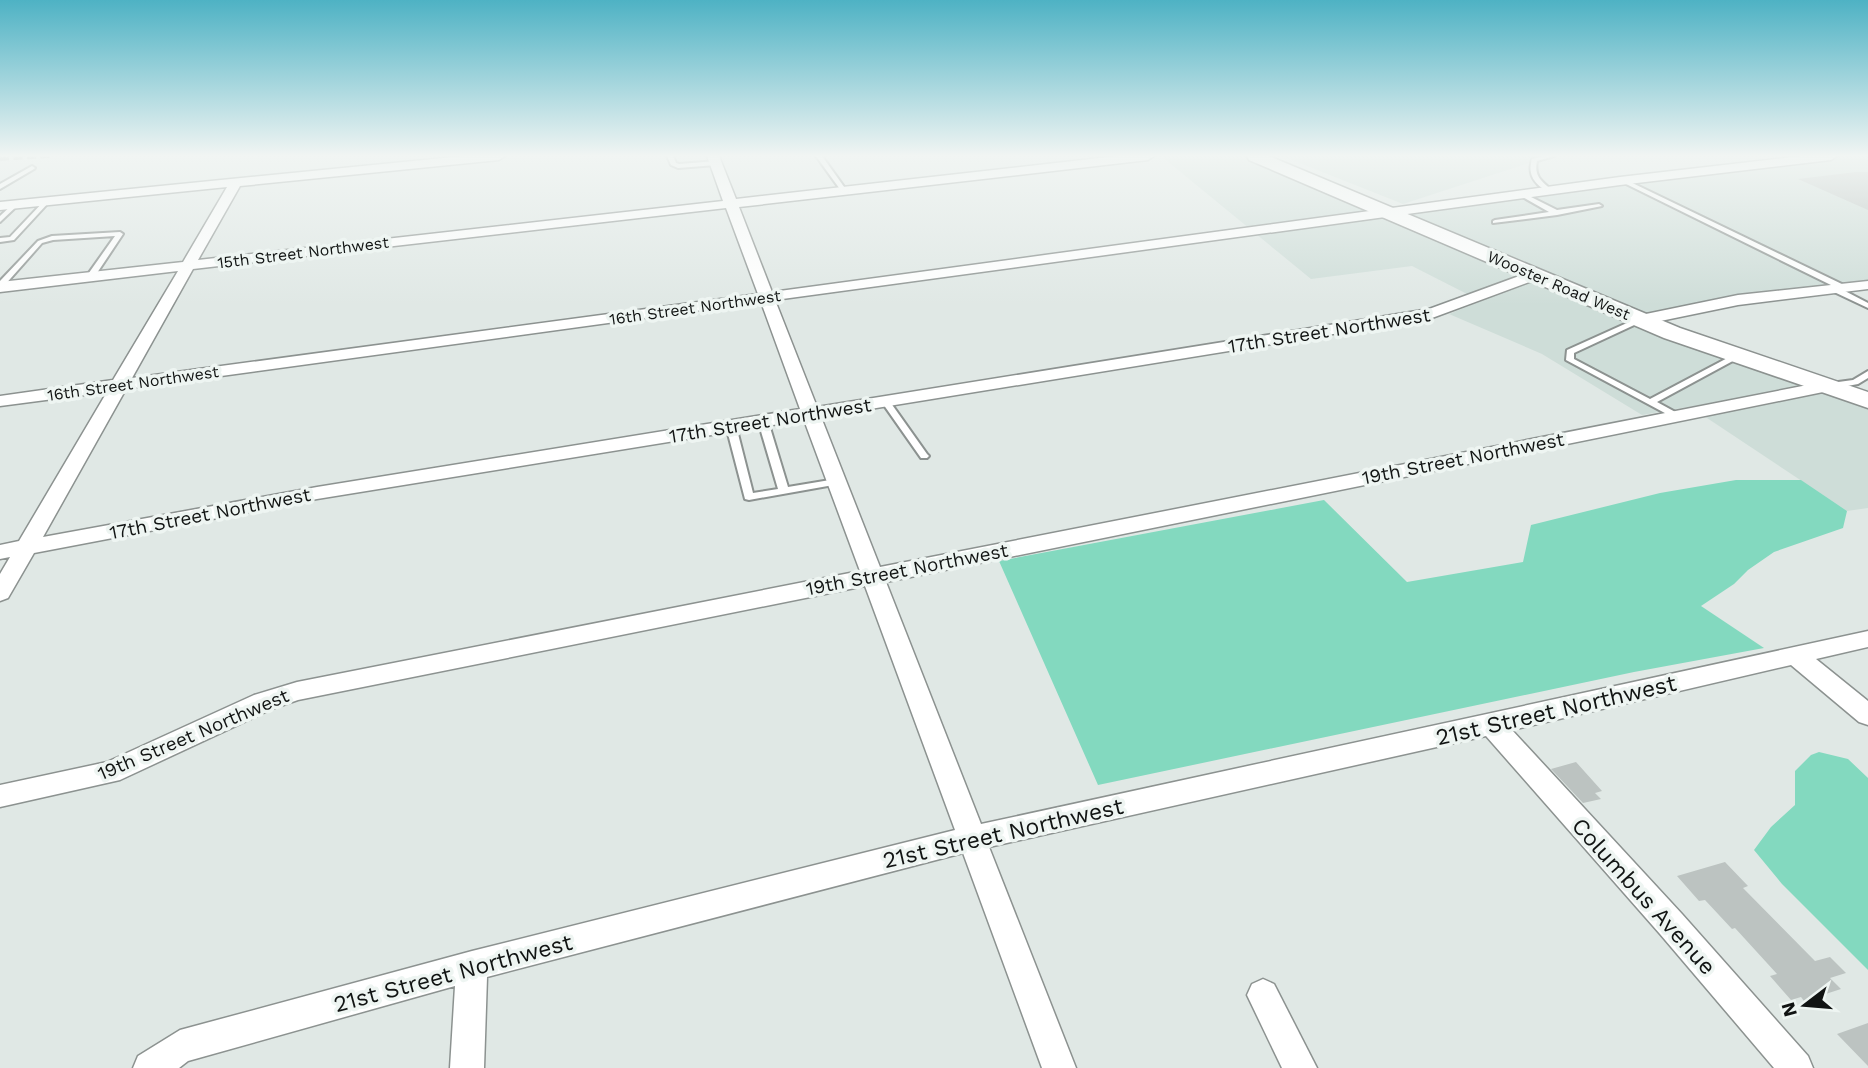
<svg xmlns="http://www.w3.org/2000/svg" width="1868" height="1068" font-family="'Work Sans',sans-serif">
<rect width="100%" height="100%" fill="#e0e8e5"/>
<!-- built -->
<g fill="#ceddd8">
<polygon points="1161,156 1255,156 1389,212 1688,172 1829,156 1868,156 1868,285 1641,320 1535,275 1475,298 1412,266 1311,279"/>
<polygon points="1282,156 1551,156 1403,204"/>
<polygon points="1536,279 1813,385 1642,415 1542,354 1449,314"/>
<polygon points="1833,390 1868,402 1868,508 1847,511 1704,416"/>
</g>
<!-- green -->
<g fill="#83d9bf">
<polygon points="1736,480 1801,480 1847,511 1843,528 1774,552 1748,570 1734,584 1701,606 1764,648 1634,672 1098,785 999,561 1324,500 1407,582 1523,562 1531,525 1660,493"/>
<polygon points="1819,752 1848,759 1868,778 1868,970 1782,884 1754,850 1771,827 1795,805 1795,771 1811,755"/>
</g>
<!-- building -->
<g fill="#bcc3c1">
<polygon points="1868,172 1868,210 1798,179 1856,172"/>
<polygon points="1576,762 1602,791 1595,793 1601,799 1583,803 1551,769"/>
<polygon points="1725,862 1748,886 1743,888 1815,961 1830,957 1846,973 1830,978 1841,989 1804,1001 1801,997 1791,1000 1770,976 1777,974 1735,928 1732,929 1705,900 1699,901 1677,876"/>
<polygon points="1868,1023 1868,1066 1837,1034"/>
</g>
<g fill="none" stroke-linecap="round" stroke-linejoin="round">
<!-- lane casing -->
<g stroke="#8c9290" stroke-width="4">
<g id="lane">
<polygon points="667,156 673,156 676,163 679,164 716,161 719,163 716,165 678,168 671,165"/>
<polygon points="816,156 822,156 847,191 846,192 842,192"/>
<path d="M1544,156H1554L1537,161C1534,176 1541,181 1552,190L1549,192C1535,185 1527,175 1532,159Z"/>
<polygon points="32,166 35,168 34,169 0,189 0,184"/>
<polygon points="1622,178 1846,286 1847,288 1843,290 1868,303 1868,308 1832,291 1831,289 1835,287 1620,181 1619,180"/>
<polygon points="1521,192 1557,210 1599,204 1602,206 1557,215 1493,223 1493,221 1495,220 1549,212 1519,195 1519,193"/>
<polygon points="45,200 50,201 14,240 0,242 0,238 10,237"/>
<polygon points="14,203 19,204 0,222 0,216"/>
<polygon points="120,232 123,234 93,279 86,277 115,236 53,240 42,243 3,287 0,287 0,281 38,241 52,236"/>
<polygon points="1638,318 1641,318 1645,320 1574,353 1574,359 1650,399 1735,354 1738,353 1742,356 1657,402 1679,414 1681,416 1679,418 1676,419 1566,360 1567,350"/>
<polygon points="1868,371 1868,378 1858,384 1831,389 1827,386 1831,383 1853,380"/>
<polygon points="885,398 888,399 927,454 929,456 927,458 921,458 881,401"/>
<polygon points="763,418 768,421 788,487 836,479 839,480 841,482 839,484 749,500 745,499 726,426 731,423 736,426 753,493 778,489 758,421"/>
</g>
</g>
<!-- street casing -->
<g stroke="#8c9290" stroke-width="3">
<g id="street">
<path d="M464,156H505L499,160L240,186L198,260L723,201L707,156H719L736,199L1117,156H1154L1148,160L739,207L772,292L1620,177L1801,156H1837L1831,160L1620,185L775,300L817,407L1429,309L1530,272L1535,271L1542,275L1540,278L1432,318L821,417L880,567L1828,381L1834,382L1837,386L1828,391L886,582L981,824L1868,631V647L1816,659L1868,701V725L1859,722L1791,665L1512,730L1682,914L1808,1056L1813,1068H1774L1660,934L1486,736L989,847L1076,1068H1042L963,853L487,977L484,1068H450L455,986L188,1061L179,1068H133L138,1056L180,1030L472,951L955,830L865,586L298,700L272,709L120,780L0,807V785L107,762L254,695L297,682L860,571L804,420L317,499L34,553L8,598L0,601V574L10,557L0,559V545L19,541L107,392L0,406V396L113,380L178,271L0,292V282L183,262L227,187L0,210V202ZM726,208L758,294L132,378L193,269ZM761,302L800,409L317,487L43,537L126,389Z"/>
<polygon points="1868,281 1868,289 1738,305 1641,325 1633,320 1641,315 1738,295"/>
<polygon points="1263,979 1274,984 1317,1068 1282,1068 1247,995 1252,984"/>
</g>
</g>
<!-- secondary casing -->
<g stroke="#8c9290" stroke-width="3">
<polygon id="secondary" points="1247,156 1269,156 1680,328 1868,392 1868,408 1664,338 1249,160"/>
</g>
<!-- lane -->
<use href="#lane" fill="#fff" fill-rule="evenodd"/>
<!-- street -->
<use href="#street" fill="#fff" fill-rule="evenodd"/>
<!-- secondary -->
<use href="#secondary" fill="#fff" fill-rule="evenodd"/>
<!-- rail -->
<polyline stroke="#797e7c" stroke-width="3.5" stroke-dasharray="9 4.5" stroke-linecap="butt" points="0,159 54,156"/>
</g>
<!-- sky -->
<linearGradient id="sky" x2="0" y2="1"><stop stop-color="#4eb2c4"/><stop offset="0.51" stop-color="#f1f5f3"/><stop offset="1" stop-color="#f1f5f3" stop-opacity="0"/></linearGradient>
<rect width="1868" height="305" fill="url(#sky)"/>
<g text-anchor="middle" stroke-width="7" stroke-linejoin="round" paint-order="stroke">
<!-- far-street labels -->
<g font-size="16" fill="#111413" stroke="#eef5f2">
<text transform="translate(303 252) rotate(-7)" y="6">15th Street Northwest</text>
<text transform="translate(1559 285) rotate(23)" y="6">Wooster Road West</text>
<text transform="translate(695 307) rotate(-8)" y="6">16th Street Northwest</text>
<text transform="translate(133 383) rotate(-8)" y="6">16th Street Northwest</text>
</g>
<!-- street labels -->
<g font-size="19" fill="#111413" stroke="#eef5f2">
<text transform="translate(1329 330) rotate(-9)" y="7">17th Street Northwest</text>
<text transform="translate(770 420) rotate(-9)" y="7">17th Street Northwest</text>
<text transform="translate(1463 458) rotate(-11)" y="7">19th Street Northwest</text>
<text transform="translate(210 513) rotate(-11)" y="7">17th Street Northwest</text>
<text transform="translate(907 569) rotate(-11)" y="7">19th Street Northwest</text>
<text transform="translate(193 734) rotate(-23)" y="7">19th Street Northwest</text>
</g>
<!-- near-street labels -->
<g font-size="23" fill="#111413" stroke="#eef5f2">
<text transform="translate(1556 710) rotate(-13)" y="8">21st Street Northwest</text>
<text transform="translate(1003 833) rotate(-13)" y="8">21st Street Northwest</text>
<text transform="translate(1644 896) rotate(48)" y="8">Columbus Avenue</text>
<text transform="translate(453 973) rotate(-15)" y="8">21st Street Northwest</text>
</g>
</g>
<!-- north arrow -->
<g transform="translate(1805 1005) rotate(254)" stroke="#eef5f2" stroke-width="5" paint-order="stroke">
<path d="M0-5L12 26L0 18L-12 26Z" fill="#111413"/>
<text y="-10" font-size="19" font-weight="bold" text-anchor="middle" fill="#111413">N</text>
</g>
</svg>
